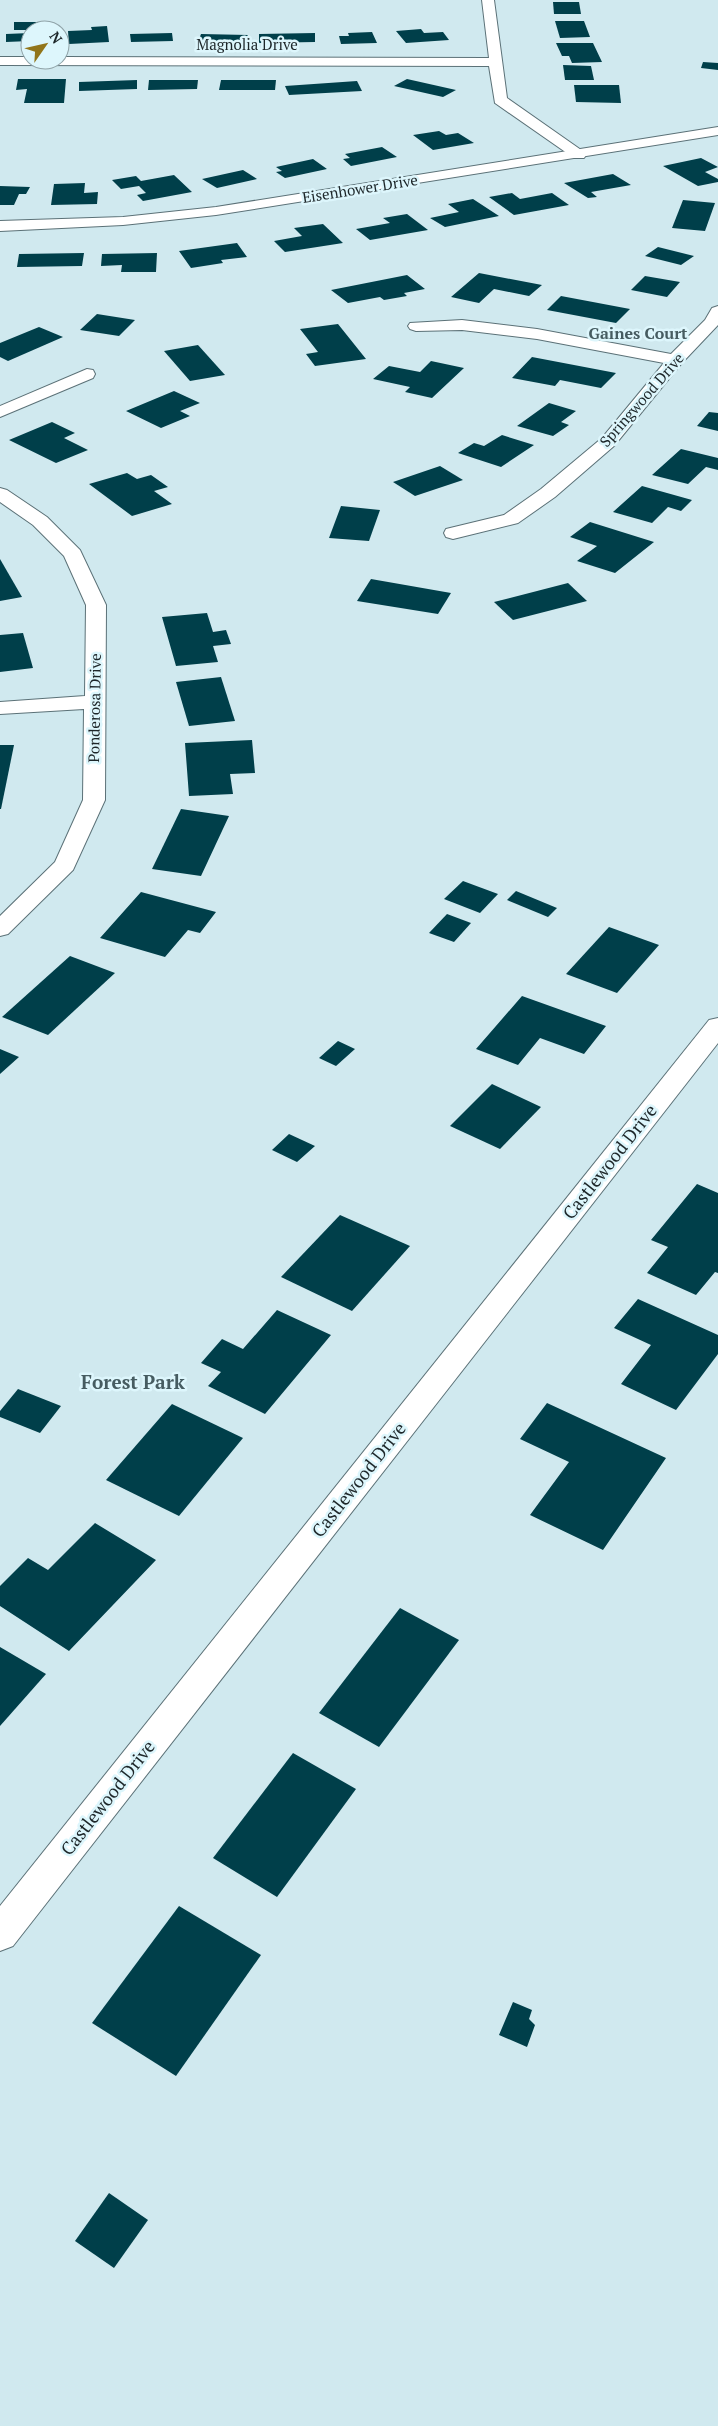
<svg xmlns="http://www.w3.org/2000/svg" width="718" height="2426" font-family="'PT Serif',serif">
<rect width="100%" height="100%" fill="#d0e9ef"/>
<!-- building -->
<g fill="#003f4a">
<polygon points="553,2 579,2 581,14 554,14"/>
<polygon points="555,21 584,21 590,37 560,38"/>
<rect x="14" y="22" width="27" height="8"/>
<polygon points="107,26 109,42 69,44 68,31 92,30 91,27"/>
<polygon points="421,29 424,33 443,32 449,40 406,43 396,31"/>
<polygon points="372,32 377,43 341,44 339,36 349,36 348,33"/>
<polygon points="30,33 30,41 6,42 6,34"/>
<polygon points="172,33 173,41 131,42 130,34"/>
<polygon points="315,33 315,42 259,43 259,34"/>
<polygon points="201,34 248,35 246,43 198,42"/>
<polygon points="556,43 593,43 602,62 572,63 569,56 562,56"/>
<polygon points="703,62 718,63 718,70 701,68"/>
<polygon points="563,65 591,66 594,80 565,80"/>
<polygon points="18,79 66,79 64,103 24,103 27,89 16,90"/>
<polygon points="407,79 456,90 443,97 394,86"/>
<polygon points="137,80 137,89 79,91 79,82"/>
<polygon points="149,80 198,80 197,89 148,90"/>
<polygon points="221,80 276,80 275,90 219,90"/>
<polygon points="357,81 362,91 289,95 285,86"/>
<polygon points="574,85 619,85 621,103 576,102"/>
<polygon points="439,131 446,135 458,133 474,143 433,150 413,135"/>
<polygon points="382,147 397,157 351,166 343,159 350,158 345,154"/>
<polygon points="701,158 718,167 705,172 718,179 718,182 698,186 663,166"/>
<polygon points="313,159 327,169 285,178 276,172 282,171 276,167"/>
<polygon points="243,170 257,179 217,188 202,179"/>
<polygon points="613,174 631,185 591,192 597,197 588,198 564,183"/>
<polygon points="174,175 192,192 143,201 137,195 146,193 139,186 121,189 112,180 136,176 141,181"/>
<polygon points="85,183 84,193 98,192 97,204 51,205 54,184"/>
<polygon points="0,186 30,187 26,194 19,194 14,205 0,205"/>
<polygon points="512,193 520,199 552,193 569,205 514,215 489,197"/>
<polygon points="473,199 499,216 445,227 430,218 459,212 448,204"/>
<polygon points="683,200 715,203 705,231 672,228"/>
<polygon points="407,214 428,230 370,240 356,229 390,223 383,218"/>
<polygon points="323,224 343,243 285,252 274,241 302,236 294,228"/>
<polygon points="237,243 247,257 221,260 223,263 191,268 179,251"/>
<polygon points="658,247 694,256 681,265 645,256"/>
<polygon points="84,253 82,266 17,267 19,254"/>
<polygon points="157,253 156,272 121,272 122,265 101,266 102,254"/>
<polygon points="479,273 542,285 529,296 494,289 479,303 451,297"/>
<polygon points="407,275 425,289 404,293 407,296 384,300 380,297 348,303 331,290"/>
<polygon points="645,276 680,282 667,297 631,290"/>
<polygon points="561,296 630,309 616,323 547,310"/>
<polygon points="97,314 135,320 119,336 80,330"/>
<polygon points="338,324 366,359 315,366 306,354 318,352 300,329"/>
<polygon points="39,327 63,337 8,361 0,357 0,343"/>
<polygon points="198,345 225,375 190,381 164,351"/>
<polygon points="532,357 616,373 601,388 560,380 555,386 512,378"/>
<polygon points="431,361 464,368 432,398 405,392 410,387 373,379 389,366 420,372"/>
<polygon points="174,391 200,403 180,411 190,416 161,428 126,411"/>
<polygon points="549,403 576,411 561,422 569,425 553,436 517,426"/>
<polygon points="709,412 718,413 718,431 697,426"/>
<polygon points="52,422 75,433 64,438 88,450 56,463 9,440"/>
<polygon points="502,435 534,445 501,467 458,453 474,443 484,446"/>
<polygon points="681,449 718,458 718,470 706,467 688,484 652,475"/>
<polygon points="440,466 463,480 415,496 393,482"/>
<polygon points="127,473 137,479 151,475 168,487 154,491 172,504 132,516 89,484"/>
<polygon points="642,486 692,500 681,511 668,507 652,523 613,512"/>
<polygon points="341,506 380,510 369,541 329,538"/>
<polygon points="590,522 654,542 615,573 577,561 597,546 570,537"/>
<polygon points="0,559 22,597 0,601"/>
<polygon points="371,579 451,593 438,614 357,601"/>
<polygon points="568,583 587,601 513,620 494,602"/>
<polygon points="207,613 213,632 226,630 231,644 213,646 218,662 176,666 162,617"/>
<polygon points="23,633 33,668 0,672 0,635"/>
<polygon points="221,677 235,721 189,726 176,682"/>
<polygon points="252,740 255,773 230,774 233,794 189,796 185,743"/>
<polygon points="0,745 14,745 1,809 0,809"/>
<polygon points="181,809 229,816 201,876 152,869"/>
<polygon points="463,881 498,894 480,913 444,899"/>
<polygon points="516,891 557,908 548,917 507,900"/>
<polygon points="141,892 216,912 200,933 188,930 165,957 100,938"/>
<polygon points="447,914 471,923 454,942 429,933"/>
<polygon points="609,927 659,945 617,993 566,974"/>
<polygon points="70,956 115,973 48,1035 2,1017"/>
<polygon points="522,996 606,1026 584,1054 540,1038 518,1065 476,1049"/>
<polygon points="338,1041 355,1049 336,1066 319,1058"/>
<polygon points="0,1049 19,1057 0,1074"/>
<polygon points="492,1084 541,1107 500,1149 450,1126"/>
<polygon points="289,1134 315,1146 297,1162 272,1150"/>
<polygon points="697,1184 718,1193 718,1273 715,1272 696,1295 647,1273 668,1247 651,1240"/>
<polygon points="340,1215 410,1246 352,1311 281,1277"/>
<polygon points="638,1299 718,1335 718,1354 676,1410 621,1384 651,1345 614,1328"/>
<polygon points="277,1310 331,1335 265,1414 208,1386 221,1372 201,1363 222,1339 243,1349"/>
<polygon points="18,1389 61,1406 40,1433 0,1417 0,1411"/>
<polygon points="547,1403 666,1458 603,1550 530,1515 569,1462 520,1439"/>
<polygon points="172,1404 243,1438 179,1516 106,1480"/>
<polygon points="95,1523 156,1560 69,1651 0,1606 0,1586 28,1558 48,1570"/>
<polygon points="400,1608 459,1640 379,1747 319,1713"/>
<polygon points="0,1647 46,1674 0,1726"/>
<polygon points="293,1753 356,1789 277,1897 213,1858"/>
<polygon points="179,1906 261,1955 176,2076 92,2023"/>
<polygon points="513,2002 532,2010 529,2019 535,2025 527,2047 499,2035"/>
<polygon points="109,2193 148,2220 114,2268 75,2241"/>
</g>
<g fill="none" stroke-linecap="round" stroke-linejoin="round">
<!-- minor casing -->
<g stroke="#5b7177" stroke-width="2">
<g id="minor">
<polygon points="482,0 494,0 507,98 584,152 586,155 584,158 574,158 495,103 489,66 0,65 0,57 30,57 30,60 60,60 60,57 489,58"/>
<polygon points="718,306 718,325 681,364 614,446 555,497 518,523 453,539 446,537 444,533 446,529 504,515 541,489 602,438 664,363 537,339 462,330 416,331 410,329 408,326 410,323 462,320 537,329 671,354 705,320 712,308"/>
<polygon points="87,369 93,370 95,374 93,378 0,417 0,406"/>
<polygon points="0,488 7,490 47,517 80,550 106,605 105,800 73,870 8,934 0,936 0,916 55,862 83,800 84,709 0,714 0,702 85,696 86,605 64,556 33,525 0,502"/>
<polygon points="718,1018 718,1043 13,1946 0,1951 0,1906 709,1020"/>
</g>
</g>
<!-- tertiary casing -->
<g stroke="#5b7177" stroke-width="2">
<polygon id="tertiary" points="718,127 718,135 216,215 123,225 0,231 0,221 123,217 216,207"/>
</g>
<!-- minor -->
<use href="#minor" fill="#fff" fill-rule="evenodd"/>
<!-- tertiary -->
<use href="#tertiary" fill="#fff" fill-rule="evenodd"/>
</g>
<g text-anchor="middle" stroke-width="5" stroke-linejoin="round" paint-order="stroke">
<!-- far-street labels -->
<g font-size="15" fill="#1d2629" stroke="#ddf6fc">
<text x="247" y="50">Magnolia Drive</text>
<text transform="translate(360 189) rotate(-9)" y="5">Eisenhower Drive</text>
<text transform="translate(642 400) rotate(-49)" y="5">Springwood Drive</text>
<text transform="translate(95 708) rotate(-89)" y="5">Ponderosa Drive</text>
</g>
<!-- far-neighbourhood labels -->
<g font-size="16" font-weight="bold" fill="#465c61" stroke="#ddf6fc">
<text x="638" y="339">Gaines Court</text>
</g>
<!-- street labels -->
<g font-size="18" fill="#1d2629" stroke="#ddf6fc">
<text transform="translate(610 1162) rotate(-52)" y="6">Castlewood Drive</text>
<text transform="translate(359 1480) rotate(-52)" y="6">Castlewood Drive</text>
<text transform="translate(108 1798) rotate(-52)" y="6">Castlewood Drive</text>
</g>
<!-- neighbourhood labels -->
<g font-size="19" font-weight="bold" fill="#465c61" stroke="#ddf6fc">
<text x="133" y="1389">Forest Park</text>
</g>
</g>
<!-- north arrow -->
<g transform="translate(45 45) rotate(56)"><circle r="24" fill="#ddf6fc" stroke="#90a3a8"/>
<path d="M0-4L9 19L0 12L-9 19Z" fill="#91751a"/>
<text y="-8" font-size="14" font-weight="bold" text-anchor="middle" fill="#1d2629">N</text>
</g>
</svg>
